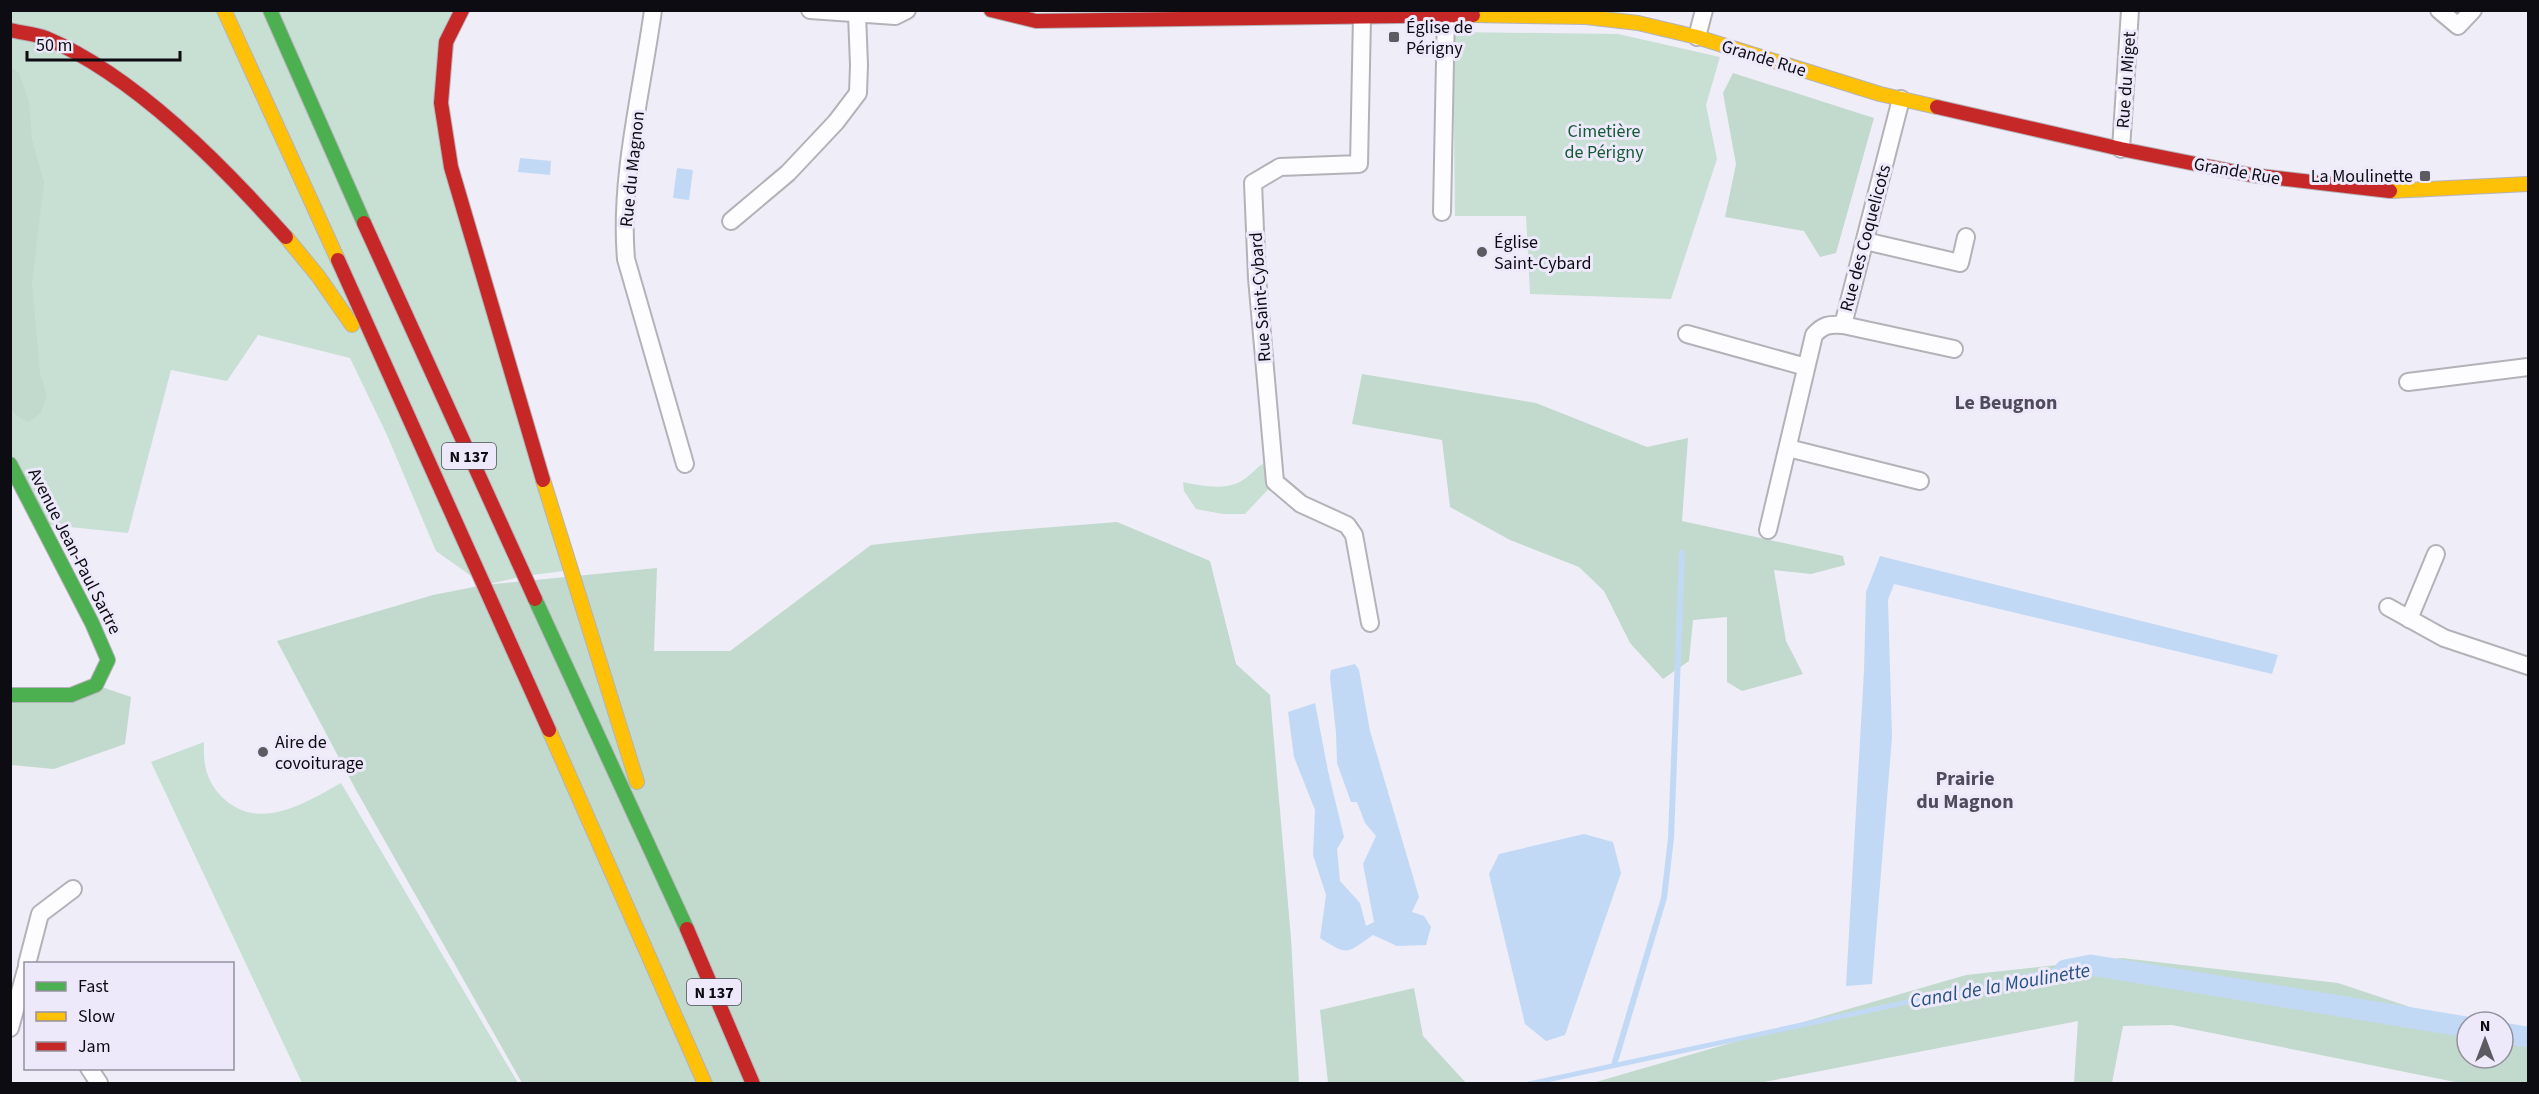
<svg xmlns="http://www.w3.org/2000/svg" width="2539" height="1094" font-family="'Source Sans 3',sans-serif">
<rect width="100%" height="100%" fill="#efedf7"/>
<!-- green -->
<g fill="#c8dfd3">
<polygon points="10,11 462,11 441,103 571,570 525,576 484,585 436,551 387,435 350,358 258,335 227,381 171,370 128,533 50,525 11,453"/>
<polygon points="1453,32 1618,34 1720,57 1706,105 1717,159 1671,299 1530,294 1526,216 1455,216"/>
<path d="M1273,460L1275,482L1245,514H1223L1196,509L1184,491L1183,482C1204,486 1227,492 1246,478C1258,469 1257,465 1273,460Z"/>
<path d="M204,742C203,764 206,781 222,797C259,833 305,803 341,783L518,1083H302L151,762Z"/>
</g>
<!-- forest -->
<g fill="#c2dacd">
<polygon points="11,67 19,73 29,101 32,139 44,183 32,283 40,373 47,396 41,413 29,422 20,418 11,410"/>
<polygon points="1733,73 1874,118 1836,253 1820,257 1804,231 1725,217 1736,164 1723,93"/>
<polygon points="1362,374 1536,403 1647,447 1688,438 1682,521 1843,556 1845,565 1811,574 1774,570 1786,641 1803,674 1742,691 1727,682 1727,617 1693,620 1689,661 1663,679 1630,643 1604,591 1579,567 1510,540 1450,507 1442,440 1352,424"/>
<polygon points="1117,522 1210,561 1236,664 1270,695 1291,938 1299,1083 522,1083 356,790 277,641 433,595 484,585 657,568 654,651 730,651 871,545 980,533"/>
<polygon points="96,685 131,697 125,744 54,769 11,765 10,695"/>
<polygon points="2122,958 2338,983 2467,1026 2467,1058 2503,1058 2503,1038 2528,1046 2528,1083 2465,1084 2172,1025 2123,1026 2112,1083 2074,1083 2078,1021 1759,1083 1589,1084 1966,975"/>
<polygon points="1414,988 1423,1036 1466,1083 1328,1083 1320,1010"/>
</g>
<!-- water -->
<g fill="#c2d9f6">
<polygon points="520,158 551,161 550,175 518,172"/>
<polygon points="677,168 693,170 689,200 673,198"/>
<polygon points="1880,556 2278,655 2272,674 1894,584 1888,600 1892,737 1872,984 1846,986 1864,671 1866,592"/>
<path d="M1355,664L1359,670L1370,731L1419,897L1412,912L1424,916L1431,927L1426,945L1397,946L1373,935C1346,954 1348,956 1320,938L1326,895L1313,855L1315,810L1294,757L1288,712L1315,703L1328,771L1344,837L1337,849L1340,881L1360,903L1366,926L1374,922L1363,864L1376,836L1365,823L1357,802H1351L1337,763L1336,733L1330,677L1331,670Z"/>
<polygon points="1584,834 1613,842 1621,873 1565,1035 1546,1041 1525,1024 1489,874 1499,854"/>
<polygon points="2090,960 2482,1022 2467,1022 2467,1027 2091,965 1545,1083 1522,1083"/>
</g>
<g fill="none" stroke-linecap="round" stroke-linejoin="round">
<!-- stream -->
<polyline stroke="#c2d9f6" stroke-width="6" points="1614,1065 1664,898 1671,838 1682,553"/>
<!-- canal -->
<g stroke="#c2d9f6" stroke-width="21">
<polyline points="2065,970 2091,965 2467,1027"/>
<polyline points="2503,1033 2528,1037"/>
</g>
<!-- street casing -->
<g stroke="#b4b2b9" stroke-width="20">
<g id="street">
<path d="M653,10C642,91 619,178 626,259L685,464"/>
<polyline points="810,10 895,16 907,10"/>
<polyline points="2439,10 2458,26 2473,10"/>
<polyline points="1362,17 1359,164 1280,167 1253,183 1257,278 1275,482 1301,504 1347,525 1354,535 1370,623"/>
<polyline points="1697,37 1704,10"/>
<polyline points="2121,149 2130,10"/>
<polyline points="1442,212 1446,10"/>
<polyline points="731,221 788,173 836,122 858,93 859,65 857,14"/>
<polyline points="1865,241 1960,263 1966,237"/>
<polyline points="1843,325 1954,349"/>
<polyline points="1687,334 1806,367"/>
<polyline points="2408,382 2528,367"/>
<polyline points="1788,448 1920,481"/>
<path d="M1768,530L1814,335C1823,325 1829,324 1843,325L1901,99"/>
<polyline points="2388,607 2444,638 2528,666"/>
<polyline points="2409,619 2436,554"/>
<polyline points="27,964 40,914 73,889"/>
<polyline points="10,1028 26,970"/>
<polyline points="89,1068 99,1083"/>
</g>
</g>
<!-- fast casing -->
<g stroke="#b4b2b9" stroke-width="16">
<g id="fast">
<polyline points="270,10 364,223"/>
<polyline points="10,464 92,623 108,660 96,685 71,695 10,695"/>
<polyline points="535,599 687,929"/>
</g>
</g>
<!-- slow casing -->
<g stroke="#b4b2b9" stroke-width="16">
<g id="slow">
<polyline points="224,10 338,260"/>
<polyline points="1473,15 1586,17 1638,23 1697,37 1880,94 1937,107"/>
<polyline points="2390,191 2528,184"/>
<polyline points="286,237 318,276 352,325"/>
<polyline points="543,480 637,782"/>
<polyline points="549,730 705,1084"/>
</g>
</g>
<!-- jam casing -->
<g stroke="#b4b2b9" stroke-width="16">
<g id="jam">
<polyline points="462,10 446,42 441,103 451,167 543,480"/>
<polyline points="991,10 1036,21 1473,15"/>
<path d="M10,30C22,33 35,34 46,38C135,76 222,165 286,237"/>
<polyline points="1937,107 2121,149 2251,175 2390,191"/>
<polyline points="364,223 535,599"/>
<polyline points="338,260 549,730"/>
<polyline points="687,929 753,1084"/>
</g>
</g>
<!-- street -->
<use href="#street" stroke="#fdfcfe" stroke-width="16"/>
<!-- fast -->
<use href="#fast" stroke="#4caf50" stroke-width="14"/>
<!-- slow -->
<use href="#slow" stroke="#ffc107" stroke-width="14"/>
<!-- jam -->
<use href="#jam" stroke="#c62828" stroke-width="14"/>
</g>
<!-- markers -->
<g fill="#5c5b62" stroke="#ede9fb" stroke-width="2">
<rect x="1388" y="31" width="12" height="12" rx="3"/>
<rect x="2419" y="170" width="12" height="12" rx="3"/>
<circle cx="1482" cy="252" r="6"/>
<circle cx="263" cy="752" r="6"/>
</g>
<g text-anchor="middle" stroke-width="6" stroke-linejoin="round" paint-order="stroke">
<!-- shield labels -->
<g fill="#ede9fb" stroke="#504e58" stroke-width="1.5">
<rect x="442" y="443" width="54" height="26" rx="4.5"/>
<rect x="687" y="979" width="54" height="26" rx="4.5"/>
</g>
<g font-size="16" font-weight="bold" fill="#0d0c12">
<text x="469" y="462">N 137</text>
<text x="714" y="998">N 137</text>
</g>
<!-- poi labels -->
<g font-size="18" fill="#0d0c12" stroke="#ede9fb" text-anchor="start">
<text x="1406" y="33">Église de<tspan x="1406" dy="21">Périgny</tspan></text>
<text x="2413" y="182" text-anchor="end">La Moulinette</text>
<text x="1494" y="248">Église<tspan x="1494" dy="21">Saint-Cybard</tspan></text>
<text x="275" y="748">Aire de<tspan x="275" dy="21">covoiturage</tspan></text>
</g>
<!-- street labels -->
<g font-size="18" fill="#0d0c12" stroke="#ede9fb">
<text transform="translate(1764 58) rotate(17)" y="6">Grande Rue</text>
<text transform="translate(2126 80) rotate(-86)" y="6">Rue du Miget</text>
<text transform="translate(632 169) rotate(-84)" y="6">Rue du Magnon</text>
<text transform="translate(2237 171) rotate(10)" y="6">Grande Rue</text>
<text transform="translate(1865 238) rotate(-75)" y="6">Rue des Coquelicots</text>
<text transform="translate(1260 297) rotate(-94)" y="6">Rue Saint-Cybard</text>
<text transform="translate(75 551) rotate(63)" y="6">Avenue Jean-Paul Sartre</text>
</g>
<!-- park labels -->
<g font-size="18" fill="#145a34" stroke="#ede9fb">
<text x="1604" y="137">Cimetière<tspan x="1604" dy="21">de Périgny</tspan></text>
</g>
<!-- neighbourhood labels -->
<g font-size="20" font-weight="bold" fill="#4f4b5a" stroke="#ede9fb">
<text x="2006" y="409">Le Beugnon</text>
<text x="1965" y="785">Prairie<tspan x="1965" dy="23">du Magnon</tspan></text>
</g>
<!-- water labels -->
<g font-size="20" font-style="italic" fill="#255282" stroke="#ede9fb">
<text transform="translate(2000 985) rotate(-10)" y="7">Canal de la Moulinette</text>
</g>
</g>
<!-- border -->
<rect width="2539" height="1094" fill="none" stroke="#0d0c12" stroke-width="24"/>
<!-- legend -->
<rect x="24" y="962" width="210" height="108" fill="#ede9fb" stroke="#93919e" stroke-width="1.5"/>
<rect x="36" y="982" width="30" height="9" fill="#4caf50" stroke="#93919e" stroke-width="1.5"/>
<text x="78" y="992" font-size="18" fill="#0d0c12">Fast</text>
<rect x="36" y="1012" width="30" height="9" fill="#ffc107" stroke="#93919e" stroke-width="1.5"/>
<text x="78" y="1022" font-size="18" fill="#0d0c12">Slow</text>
<rect x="36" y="1042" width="30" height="9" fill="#c62828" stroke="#93919e" stroke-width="1.5"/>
<text x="78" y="1052" font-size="18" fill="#0d0c12">Jam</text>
<!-- north arrow -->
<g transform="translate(2485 1040)"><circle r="28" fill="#ede9fb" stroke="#93919e" stroke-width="1.5"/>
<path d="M0-4.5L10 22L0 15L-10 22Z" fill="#5c5b62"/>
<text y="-9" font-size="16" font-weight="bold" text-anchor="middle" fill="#0d0c12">N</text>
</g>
<!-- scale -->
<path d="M27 51v9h153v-9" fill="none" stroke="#0d0c12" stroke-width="3"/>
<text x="36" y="51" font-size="18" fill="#0d0c12" stroke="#ede9fb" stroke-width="4.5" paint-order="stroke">50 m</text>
</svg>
